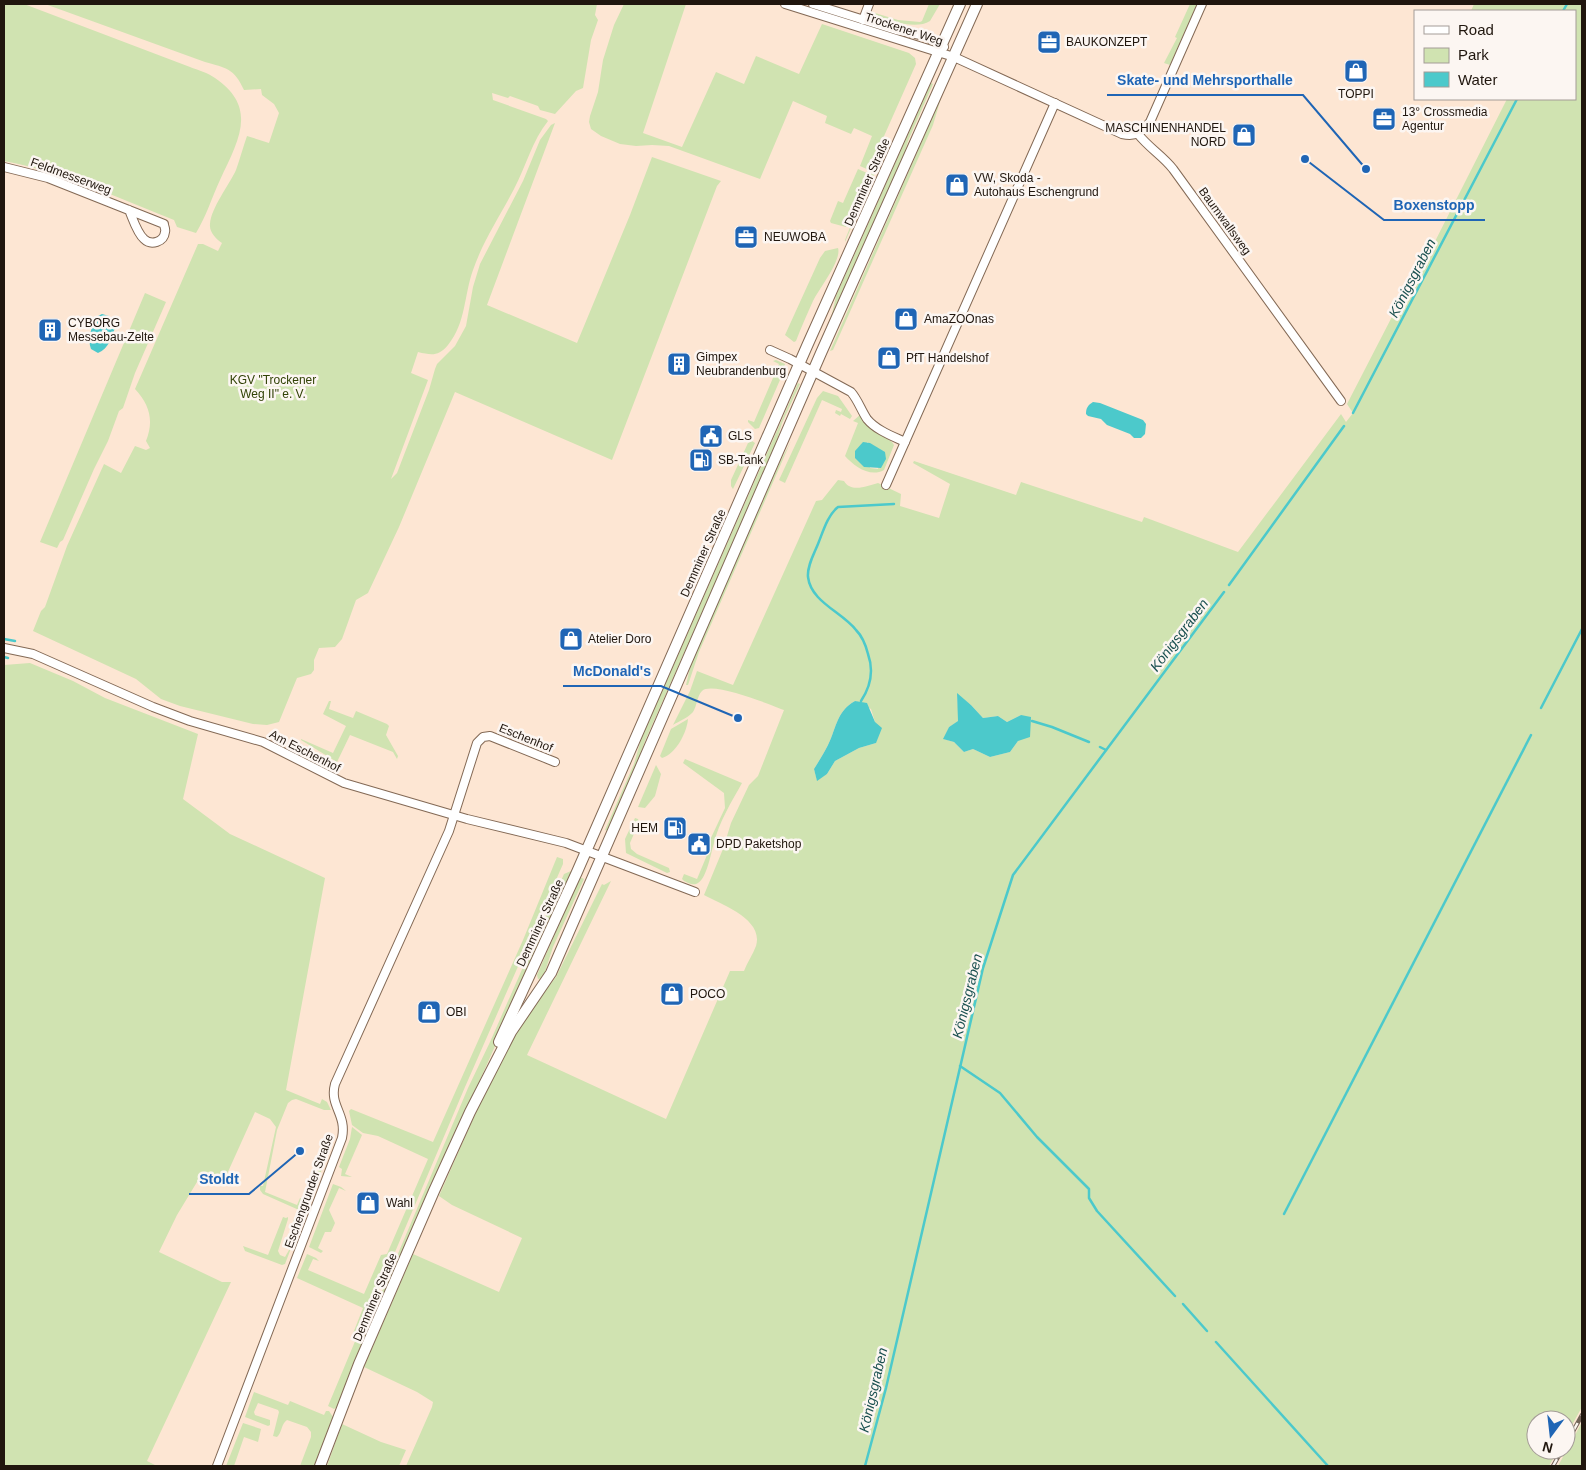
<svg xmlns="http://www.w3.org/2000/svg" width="1586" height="1470" font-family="Helvetica,sans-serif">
<rect width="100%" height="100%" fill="#fde6d3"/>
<!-- green -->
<g fill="#d0e3b1" fill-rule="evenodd">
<path d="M4,4H24L190,67C198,70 208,73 215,78C259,108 238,141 220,180C212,197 206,217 196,233L177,227L174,220C118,198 63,172 4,161Z"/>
<path d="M45,4H597L595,15L598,20L591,40L583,88L576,91L555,114L540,110L538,106L510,96L508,98L492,93L493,100L546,119L548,121C532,141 526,166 514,189C500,216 483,241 473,270C464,295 466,323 448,345C438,357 431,355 418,352L411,373L428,380L391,479L397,473L429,390L435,369L437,364L455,346L466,326L473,287L480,264L523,181L540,140L551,125L555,123L487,305L577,343L630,215L652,157L721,181L717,186L612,460L455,392L399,527L368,593L356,600L342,639L335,647L319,648L314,660V670L311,674L297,678L279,722L267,725L253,724L180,706L161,699L136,679L33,631L41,611L45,607L67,546L104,464L121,473L135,446L146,450L150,448L146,441C154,421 150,405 135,389L198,244H203L218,251L222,243C216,239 209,232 210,224C211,208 229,185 236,170C240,159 243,147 247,136L269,143L279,113L274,104L262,95L261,89L244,90C234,68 226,68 205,62Z"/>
<polygon points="624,4 686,4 643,133 682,147 716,72 744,84 756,56 799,74 822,24 909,53 915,58 916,64 869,170 860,166 872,136 854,128 851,134 825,123 827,116 793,101 760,179 669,146 652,145 636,146 620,144 601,136 591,129 589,122 590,116 598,92 603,60 614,25"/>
<path d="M929,4H940L930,21C916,30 889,21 874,14L875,13L898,20L920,22L922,21Z"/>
<polygon points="1190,4 1197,4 1170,65 1164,63 1177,38 1175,37"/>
<path d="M1474,4H1582V1407L1566,1436V1420H1536V1450H1558L1549,1466H406L432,1407L433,1402L417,1392L364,1367L413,1254L499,1292L522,1238L452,1205L439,1196L496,1067L521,1023L556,977L602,884L604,885L611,881L527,1055L666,1119L730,971H744C747,963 753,954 756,946C764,919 722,905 704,895L723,849L731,823L749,785L758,776L784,710C771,705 712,681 702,691C697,696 697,706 693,712C688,718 679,721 673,725L690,691L697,671L733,685L816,501L822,500L838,480L844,481C851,493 867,486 878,483L901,494L900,506L939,518L950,484L913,463L914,461L1016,495L1021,482L1142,522L1144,517L1238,552L1341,414L1346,422L1353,413L1347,404L1413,276L1417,277L1507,99H1575V11H1471ZM957,694L971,705L983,718L998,716L1007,722L1021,715L1018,741L1010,752L990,757L973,749L964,752L954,742L944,739L949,727L959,721ZM855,701L871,709L875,722L876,743L859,748L835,761L827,774L817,780L814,769C819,761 824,753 828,745C837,727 836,712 855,701Z"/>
<polygon points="931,83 933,84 908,141 902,162 820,348 818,347 832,314 836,296"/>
<polygon points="941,98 933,125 833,350 830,351"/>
<polygon points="877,159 877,168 845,242 845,240"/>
<polygon points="858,169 867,173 846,227 831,223 830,221 838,201 843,203"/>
<path d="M838,248C842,260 819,289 813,301C807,314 801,328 796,341L794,342L785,335L820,258L825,251Z"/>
<polygon points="145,293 166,302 135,373 123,408 119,411 108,441 94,469 63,540 60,542 57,548 40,542"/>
<polygon points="776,360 785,364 783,373 759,428 755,429 748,422 748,420 754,422 779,364 773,361"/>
<polygon points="798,383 800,384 782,423 774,450 645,741 633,776 608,831 605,830 634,764 641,739"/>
<polygon points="823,391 838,396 852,416 850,419 841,414 840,416 835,413 836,410 841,412 842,409 822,400 785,483 779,480 817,398"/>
<path d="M860,415L865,423L892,442L894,445L884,470C870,478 854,466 845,456L858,423L853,421ZM867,442L882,451L878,469L870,468Z"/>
<polygon points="752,441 755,443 754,445 733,489 731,486 731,480 748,443"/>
<polygon points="791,441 699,652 688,685 686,685 691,663 780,462"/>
<polygon points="30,663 73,681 105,698 198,734 183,799 230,834 325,878 286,1090 320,1104 322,1099 327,1102 331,1110 324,1110 296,1099 292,1100 288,1103 277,1130 265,1192 297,1205 300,1198 307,1201 321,1163 314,1161 318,1159 325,1161 308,1206 305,1210 299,1210 263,1194 260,1190 260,1186 263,1186 276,1127 270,1119 255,1112 227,1174 221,1182 204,1177 197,1182 177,1215 159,1252 222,1282 231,1282 147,1461 157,1466 4,1466 4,665"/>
<polygon points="329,701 331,701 329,709 353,718 356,711 387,724 389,726 386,735 398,756 397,759 393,752 350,735 337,762 301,740 301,739 333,753 346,726 323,714"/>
<path d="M688,719C687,732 676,754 662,758L660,756L671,729Z"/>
<path d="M685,759L742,783C732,801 719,822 714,843C711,852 707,878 698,883C694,886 688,883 684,881L682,879L684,874L697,879L707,855L710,840L725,808L724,793L683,763Z"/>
<polygon points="656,765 661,774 655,796 645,808 638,807"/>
<polygon points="635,818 638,819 639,822 630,843 631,849 637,854 669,868 670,872 667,873 626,853 625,839"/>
<polygon points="557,857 563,859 563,864 465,1087 370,1311 373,1319 337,1407 334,1409 328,1406 356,1339 352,1336 363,1308 297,1278 307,1254 316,1258 319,1261 313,1259 308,1270 364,1294 381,1255 387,1254 428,1159 378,1136 363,1133 352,1125 349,1111 351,1109 433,1142 523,940"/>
<polygon points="571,871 568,882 380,1305 378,1301 468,1088 490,1042 564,874"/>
<polygon points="580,877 584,879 553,947 543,978 538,979 537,975"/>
<polygon points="352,1127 362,1135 345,1174 352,1177 341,1176 342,1169 339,1167 350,1139"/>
<polygon points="333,1184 341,1187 346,1191 339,1188 329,1210 335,1223 331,1232 325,1232 318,1248 323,1251 321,1253 309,1247"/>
<polygon points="283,1217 286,1218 288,1217 288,1219 278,1251 280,1255 285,1257 289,1250 298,1227 293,1222 294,1219 301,1222 285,1264 282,1265 245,1251 243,1246 268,1255"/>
<path d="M254,1392L288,1405L290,1401L324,1415L326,1411H329L333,1417L314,1466H300L311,1437V1432L307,1427L287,1420C281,1424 282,1433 277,1437L273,1436L279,1412L278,1410L258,1403L254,1412L255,1415L270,1420V1425L268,1426L245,1417Z"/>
<polygon points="1582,1422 1582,1466 1558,1466"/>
<polygon points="243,1423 261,1429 258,1442 244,1437 234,1466 226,1466"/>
<polygon points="342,1424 381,1442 406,1450 399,1466 327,1466"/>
</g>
<!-- water -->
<g fill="#4cc9cb">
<path d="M102,314L109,316L116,325C112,336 109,349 98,353L91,349C87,338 92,327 96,317Z"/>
<path d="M1093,402L1100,403L1143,420L1146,424L1145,434L1141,438H1134L1130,434L1107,425L1101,419L1088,416L1086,414C1086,408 1088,405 1093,402Z"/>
<polygon points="863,442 870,443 885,452 886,459 881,468 864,467 855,458 855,451"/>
<polygon points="957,693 971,705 983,718 998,716 1007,722 1021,715 1031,717 1030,737 1018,741 1010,752 990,757 973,749 964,752 954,742 943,739 949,727 958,721"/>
<path d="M855,701L867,703L875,722L882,728L876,743L859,748L835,761L827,774L817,781L814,769C819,761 824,753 828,745C837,727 836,712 855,701Z"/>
</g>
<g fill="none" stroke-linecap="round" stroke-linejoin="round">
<!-- stream -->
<g stroke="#4cc9cb" stroke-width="2.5">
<polyline points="1563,11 1567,4"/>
<polyline points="1353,413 1517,99"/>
<polyline points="1229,585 1344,426"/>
<polyline points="4,639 15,641"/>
<polyline points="4,657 8,658"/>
<path d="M861,701C871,686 874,671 868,654C866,646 862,636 856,630C842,612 811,602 808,577C807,566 814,554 818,544C823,532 827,516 838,507L894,504"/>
<polyline points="1541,708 1582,629"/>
<polyline points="1032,721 1052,727 1089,742"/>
<polyline points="1100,747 1106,750"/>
<polyline points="960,1066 1000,1093 1037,1137 1089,1189 1089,1198 1097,1211 1175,1296"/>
<polyline points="1284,1214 1531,735"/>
<polyline points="1183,1304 1207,1331"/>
<polyline points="1216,1342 1328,1466"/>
<polyline points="865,1466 886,1388 983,968 1013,875 1224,592"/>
</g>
<!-- street casing -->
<g stroke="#836955" stroke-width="10">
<g id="street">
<path d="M785,4L954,57L1122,134C1136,137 1141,133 1150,122L1202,4"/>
<polyline points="813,4 896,30 925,36 944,47"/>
<polyline points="863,20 869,4"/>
<path d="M1138,134C1149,148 1163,156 1173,169L1341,401"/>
<path d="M4,167L48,178L164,224C164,227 166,229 165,232C164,242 151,246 144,239C137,233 133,219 129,210"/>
<path d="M770,350L790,359L851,392C858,400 861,410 867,419C876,430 892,436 905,442"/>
<polyline points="886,485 1055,103"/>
<polyline points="4,648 33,654 153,707 190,721 263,742 344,783 467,819 566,843 695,892"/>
<path d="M217,1466L342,1138C347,1114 329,1106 335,1084L449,831L477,743L483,737L490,736L555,762"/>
</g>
</g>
<!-- secondary casing -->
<g stroke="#836955" stroke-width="12">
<g id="secondary">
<polyline points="499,1042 577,872 807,346 960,4"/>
<polyline points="320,1466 359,1364 434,1191 470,1112 511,1032 551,973 821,353 977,4"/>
</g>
</g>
<!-- street -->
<use href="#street" stroke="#fff" stroke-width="8"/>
<!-- secondary -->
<use href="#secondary" stroke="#fff" stroke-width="10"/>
<!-- rail casing -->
<g stroke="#736458" stroke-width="4.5">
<g id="rail">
<polyline points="1566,1444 1582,1415"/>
<polyline points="1553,1466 1562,1450"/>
</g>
</g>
<!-- rail -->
<use href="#rail" stroke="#fcf6f2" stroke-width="2.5" stroke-dasharray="8" stroke-linecap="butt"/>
</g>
<!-- icons -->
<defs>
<g id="office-square" transform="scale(1.25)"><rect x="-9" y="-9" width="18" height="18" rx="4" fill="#1f65b5" stroke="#fcf6f2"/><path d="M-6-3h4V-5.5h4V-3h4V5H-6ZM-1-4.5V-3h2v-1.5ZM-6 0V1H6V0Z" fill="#fff"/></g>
<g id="shop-square" transform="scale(1.25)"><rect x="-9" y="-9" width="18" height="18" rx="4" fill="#1f65b5" stroke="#fcf6f2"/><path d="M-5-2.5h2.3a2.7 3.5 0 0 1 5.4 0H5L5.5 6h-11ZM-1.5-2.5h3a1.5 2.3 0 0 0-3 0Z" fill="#fff"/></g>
<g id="building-square" transform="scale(1.25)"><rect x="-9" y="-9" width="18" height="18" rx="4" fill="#1f65b5" stroke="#fcf6f2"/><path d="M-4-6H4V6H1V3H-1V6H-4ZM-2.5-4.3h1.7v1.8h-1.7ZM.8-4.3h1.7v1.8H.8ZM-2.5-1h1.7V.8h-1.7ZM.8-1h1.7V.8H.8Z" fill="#fff"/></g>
<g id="civic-square" transform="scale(1.25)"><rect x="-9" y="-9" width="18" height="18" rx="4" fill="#1f65b5" stroke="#fcf6f2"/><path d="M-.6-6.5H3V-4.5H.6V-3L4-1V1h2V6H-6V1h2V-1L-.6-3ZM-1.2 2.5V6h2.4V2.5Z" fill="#fff"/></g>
<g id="fuel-square" transform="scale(1.25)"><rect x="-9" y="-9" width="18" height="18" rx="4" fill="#1f65b5" stroke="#fcf6f2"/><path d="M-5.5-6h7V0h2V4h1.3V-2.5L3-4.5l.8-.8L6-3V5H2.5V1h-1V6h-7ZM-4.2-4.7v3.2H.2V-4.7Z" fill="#fff"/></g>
</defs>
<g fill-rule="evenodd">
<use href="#office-square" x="1049" y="42"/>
<use href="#shop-square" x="1356" y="71"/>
<use href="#office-square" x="1384" y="119"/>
<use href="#shop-square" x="1244" y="135"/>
<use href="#shop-square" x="957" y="185"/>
<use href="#office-square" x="746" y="237"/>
<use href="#shop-square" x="906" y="319"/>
<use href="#building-square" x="50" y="330"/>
<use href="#shop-square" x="889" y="358"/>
<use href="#building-square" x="679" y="364"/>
<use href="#civic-square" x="711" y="436"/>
<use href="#fuel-square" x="701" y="460"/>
<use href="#shop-square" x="571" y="639"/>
<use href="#fuel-square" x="675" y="828"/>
<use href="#civic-square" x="699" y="844"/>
<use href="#shop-square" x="672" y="994"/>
<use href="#shop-square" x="429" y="1012"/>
<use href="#shop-square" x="368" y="1203"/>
</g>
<g text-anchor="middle" stroke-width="5" stroke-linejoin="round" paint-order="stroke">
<!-- street labels -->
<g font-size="12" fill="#20160e" stroke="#fcf6f2">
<text transform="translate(904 29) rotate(18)" y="4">Trockener Weg</text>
<text transform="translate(71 176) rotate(20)" y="4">Feldmesserweg</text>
<text transform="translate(867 182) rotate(-66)" y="4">Demminer Straße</text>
<text transform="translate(1225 221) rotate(54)" y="4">Baumwallsweg</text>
<text transform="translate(703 553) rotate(-66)" y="4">Demminer Straße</text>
<text transform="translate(526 738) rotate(22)" y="4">Eschenhof</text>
<text transform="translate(305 751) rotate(27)" y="4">Am Eschenhof</text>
<text transform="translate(540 923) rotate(-65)" y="4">Demminer Straße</text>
<text transform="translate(309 1191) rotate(-70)" y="4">Eschengrunder Straße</text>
<text transform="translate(375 1297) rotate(-67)" y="4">Demminer Straße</text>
</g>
<!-- poi labels -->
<g font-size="12" fill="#20160e" stroke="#fcf6f2" text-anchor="start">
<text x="1066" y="46">BAUKONZEPT</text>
<text x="1356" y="98" text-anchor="middle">TOPPI</text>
<text x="1402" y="116">13° Crossmedia<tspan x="1402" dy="14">Agentur</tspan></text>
<text x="1226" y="132" text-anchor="end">MASCHINENHANDEL<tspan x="1226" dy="14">NORD</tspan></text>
<text x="974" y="182">VW, Skoda -<tspan x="974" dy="14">Autohaus Eschengrund</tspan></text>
<text x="764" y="241">NEUWOBA</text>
<text x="924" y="323">AmaZOOnas</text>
<text x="68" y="327">CYBORG<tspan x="68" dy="14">Messebau-Zelte</tspan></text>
<text x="696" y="361">Gimpex<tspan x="696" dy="14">Neubrandenburg</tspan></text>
<text x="906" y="362">PfT Handelshof</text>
<text x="728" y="440">GLS</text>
<text x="718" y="464">SB-Tank</text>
<text x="588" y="643">Atelier Doro</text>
<text x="658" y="832" text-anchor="end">HEM</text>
<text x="716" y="848">DPD Paketshop</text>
<text x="690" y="998">POCO</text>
<text x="446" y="1016">OBI</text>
<text x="386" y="1207">Wahl</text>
</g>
<!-- park labels -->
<g font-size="12" fill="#314206" stroke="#fcf6f2">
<text x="273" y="384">KGV "Trockener<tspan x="273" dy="14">Weg II" e. V.</tspan></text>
</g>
<!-- water labels -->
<g font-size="14" font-style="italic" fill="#1a5050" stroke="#fcf6f2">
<text transform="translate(1412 278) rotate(-63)" y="5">Königsgraben</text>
<text transform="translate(1179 635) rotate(-53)" y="5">Königsgraben</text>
<text transform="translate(967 996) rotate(-76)" y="5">Königsgraben</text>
<text transform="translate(873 1390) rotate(-77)" y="5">Königsgraben</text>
</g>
</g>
<!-- callouts -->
<path fill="none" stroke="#1f65b5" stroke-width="2" d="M1366 169L1303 95H1107M1305 159L1384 220H1485M738 718L661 686H563M300 1151L249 1194H189"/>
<g fill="#1f65b5" stroke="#fcf6f2" stroke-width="2">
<circle cx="1366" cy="169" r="5"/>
<circle cx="1305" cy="159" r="5"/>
<circle cx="738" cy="718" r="5"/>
<circle cx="300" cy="1151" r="5"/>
</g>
<g font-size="14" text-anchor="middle" font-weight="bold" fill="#1f65b5" stroke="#fcf6f2" stroke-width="5" stroke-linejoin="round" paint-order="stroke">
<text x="1205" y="85">Skate- und Mehrsporthalle</text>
<text x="1434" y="210">Boxenstopp</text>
<text x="612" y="676">McDonald's</text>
<text x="219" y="1184">Stoldt</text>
</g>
<!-- border -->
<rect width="1586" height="1470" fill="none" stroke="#20160e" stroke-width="10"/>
<!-- legend -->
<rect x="1414" y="10" width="162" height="90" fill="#fcf6f2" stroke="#a49c97"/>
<rect x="1424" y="26" width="25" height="8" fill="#ffffff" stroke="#a49c97"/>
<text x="1458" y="35" font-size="15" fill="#20160e">Road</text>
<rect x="1424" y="48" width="25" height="15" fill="#d0e3b1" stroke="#a49c97"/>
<text x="1458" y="60" font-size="15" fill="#20160e">Park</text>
<rect x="1424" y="72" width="25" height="15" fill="#4cc9cb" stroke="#a49c97"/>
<text x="1458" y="85" font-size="15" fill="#20160e">Water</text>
<!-- north arrow -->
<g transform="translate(1551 1435) rotate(195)"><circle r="24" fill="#fcf6f2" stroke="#a49c97"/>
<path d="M0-4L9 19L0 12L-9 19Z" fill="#1f65b5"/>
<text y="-8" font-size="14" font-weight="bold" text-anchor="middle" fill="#20160e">N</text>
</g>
</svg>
